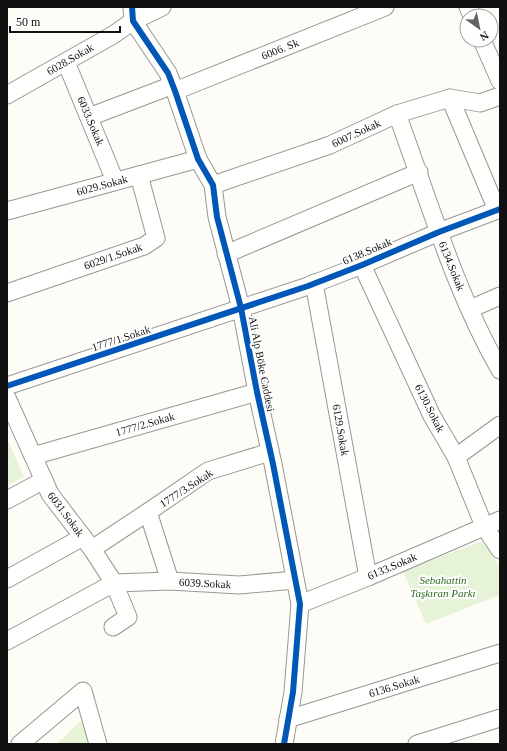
<svg xmlns="http://www.w3.org/2000/svg" width="507" height="751" font-family="'Times New Roman',serif">
<rect width="100%" height="100%" fill="#fdfcf7"/>
<!-- green -->
<g fill="#e7f3d7">
<polygon points="7,439 24,477 7,485"/>
<polygon points="482,541 500,567 500,595 426,624 403,571"/>
<polygon points="86,716 94,744 57,744"/>
</g>
<g fill="none" stroke-linecap="round" stroke-linejoin="round">
<!-- minor casing -->
<g stroke="#979795" stroke-width="19">
<g id="minor">
<polyline points="132,7 133,21 168,73 175,91 198,159 213,185 217,217 241,308 257,392 273,464 300,604 293,692 284,744"/>
<polyline points="468,7 472,16"/>
<polyline points="482,40 500,81"/>
<polyline points="66,62 115,181"/>
<polyline points="175,91 385,7"/>
<polyline points="7,95 113,35 133,21 162,7"/>
<polyline points="450,98 497,210"/>
<path d="M397,114C429,200 454,290 500,370"/>
<polyline points="89,117 173,85"/>
<polyline points="213,185 330,145 397,114 450,98 480,103 500,96"/>
<polyline points="7,211 198,159"/>
<polyline points="226,254 419,172"/>
<polyline points="362,265 432,416 456,457 484,526 500,550"/>
<polyline points="314,283 368,577"/>
<polyline points="7,293 144,246 156,238 139,175"/>
<polyline points="470,309 500,296"/>
<polyline points="7,386 308,286 362,265 439,232 500,209"/>
<polyline points="7,398 50,494 92,549 114,583 128,617 113,627"/>
<polyline points="33,456 257,392"/>
<polyline points="456,457 500,425"/>
<polyline points="7,500 44,480"/>
<polyline points="148,512 170,581"/>
<polyline points="92,549 148,512 208,471 270,452"/>
<polyline points="7,579 83,537"/>
<polyline points="300,604 368,577 500,520"/>
<polyline points="7,641 114,583 170,581 239,585 295,580"/>
<polyline points="288,719 500,653"/>
<polyline points="20,744 83,691 98,744"/>
<polyline points="417,744 500,718"/>
</g>
</g>
<!-- minor -->
<use href="#minor" stroke="#fffffe" stroke-width="17"/>
<!-- cycleway casing -->
<g stroke="#fff" stroke-width="8">
<g id="cycleway">
<polyline points="132,7 133,21 168,73 175,91 198,159 213,185 217,217 241,308 257,392 273,464 300,604 293,692 284,744"/>
<polyline points="7,386 308,286 362,265 439,232 500,209"/>
</g>
</g>
<!-- cycleway -->
<use href="#cycleway" stroke="#0057b8" stroke-width="6"/>
</g>
<g text-anchor="middle" stroke-width="4" stroke-linejoin="round" paint-order="stroke">
<!-- street labels -->
<g font-size="11" fill="#111" stroke="#fff">
<text transform="translate(280 49) rotate(-22)" y="4">6006. Sk</text>
<text transform="translate(70 59) rotate(-30)" y="4">6028.Sokak</text>
<text transform="translate(91 121) rotate(67)" y="4">6033.Sokak</text>
<text transform="translate(356 133) rotate(-25)" y="4">6007.Sokak</text>
<text transform="translate(102 185) rotate(-15)" y="4">6029.Sokak</text>
<text transform="translate(367 251) rotate(-23)" y="4">6138.Sokak</text>
<text transform="translate(113 256) rotate(-19)" y="4">6029/1.Sokak</text>
<text transform="translate(452 266) rotate(68)" y="4">6134.Sokak</text>
<text transform="translate(121 338) rotate(-18)" y="4">1777/1.Sokak</text>
<text transform="translate(262 364) rotate(79)" y="4">Ali Alp Böke Caddesi</text>
<text transform="translate(430 408) rotate(63)" y="4">6130.Sokak</text>
<text transform="translate(145 424) rotate(-16)" y="4">1777/2.Sokak</text>
<text transform="translate(341 430) rotate(80)" y="4">6129.Sokak</text>
<text transform="translate(186 488) rotate(-33)" y="4">1777/3.Sokak</text>
<text transform="translate(66 514) rotate(53)" y="4">6031.Sokak</text>
<text transform="translate(392 566) rotate(-23)" y="4">6133.Sokak</text>
<text transform="translate(205 583) rotate(3)" y="4">6039.Sokak</text>
<text transform="translate(394 686) rotate(-17)" y="4">6136.Sokak</text>
</g>
<!-- park labels -->
<g font-size="11" font-style="italic" fill="#2f6b1f" stroke="#fff">
<text x="443" y="584">Sebahattin<tspan x="443" dy="13">Taşkıran Parkı</tspan></text>
</g>
</g>
<!-- border -->
<rect width="507" height="751" fill="none" stroke="#111111" stroke-width="16"/>
<!-- north arrow -->
<g transform="translate(479 28) rotate(147)"><circle r="19" fill="#ffffff" stroke="#a0a0a0"/>
<path d="M0-3L7 15L0 10L-7 15Z" fill="#646362"/>
<text y="-6" font-size="11" font-weight="bold" text-anchor="middle" fill="#111111">N</text>
</g>
<!-- scale -->
<path d="M10 26v6h110v-6" fill="none" stroke="#111111" stroke-width="2"/>
<text x="16" y="26" font-size="12" fill="#111111" stroke="#ffffff" stroke-width="3" paint-order="stroke">50 m</text>
</svg>
